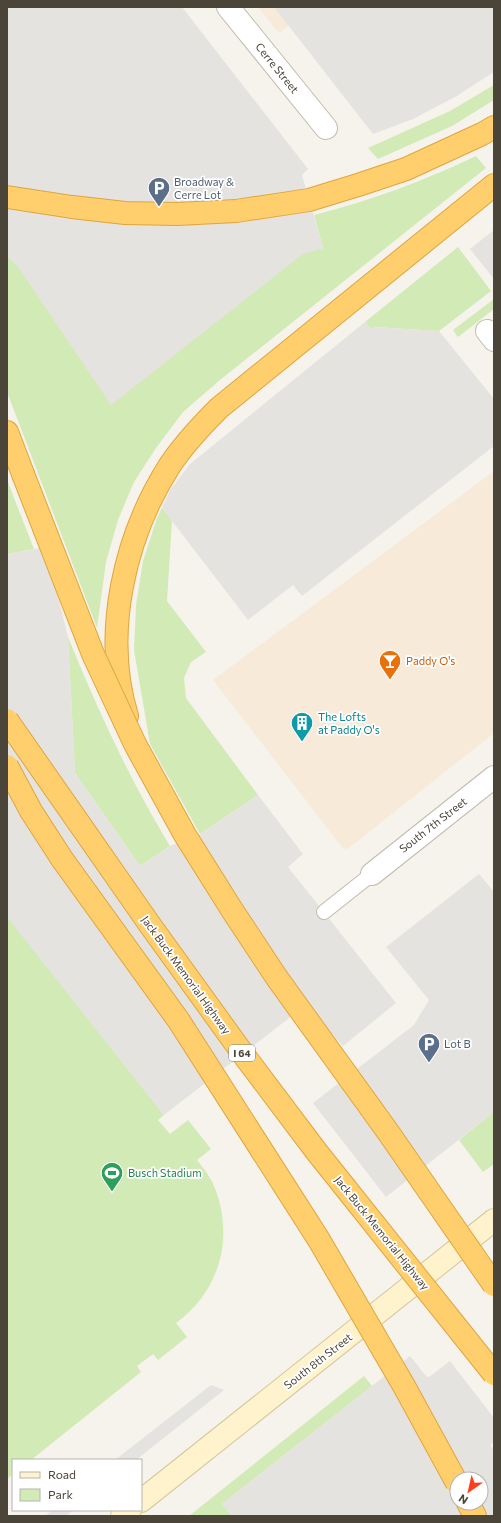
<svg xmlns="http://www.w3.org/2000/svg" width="501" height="1523" font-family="Commissioner,sans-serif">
<rect width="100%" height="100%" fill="#f6f3ec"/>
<!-- commercial -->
<g fill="#f7ead8">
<polygon points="258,7 312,7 279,33"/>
<polygon points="494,471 494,733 349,848 344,849 341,846 213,680"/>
</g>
<!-- green -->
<g fill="#d2eab5">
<polygon points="494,85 494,100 452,126 378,159 368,148 450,111"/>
<path d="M476,156L486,168L220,380L183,412L156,448L134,482L118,520L106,562L97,628L7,392V256L17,265L303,253L323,248L314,215C369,201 424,181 476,156Z"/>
<polygon points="458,247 491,291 439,331 374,327 371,329 365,322"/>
<polygon points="494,299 494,309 458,337 453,330"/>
<polygon points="7,480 34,549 7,554"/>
<polygon points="162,508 172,520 167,601 206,652 191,662 184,678 186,698 258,795 200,834 150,744 134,650 136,605 143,561 157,518"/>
<path d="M68,637C97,709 130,780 170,846L140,866L75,773Z"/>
<path d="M7,916L164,1115L158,1120L170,1134L188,1120L211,1149L197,1160C203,1168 210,1176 214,1186C235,1237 220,1291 176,1323L187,1337L158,1360L153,1354L137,1366L141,1372L31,1460H13V1474L7,1479Z"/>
<polygon points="494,1112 494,1164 483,1172 459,1140"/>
<polygon points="364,1376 372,1386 222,1504 232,1516 189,1516"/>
</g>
<!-- parking -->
<g fill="#e5e3e0" fill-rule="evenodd">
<polygon points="7,7 182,7 308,169 302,175 323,248 303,254 111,405 17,265 7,256"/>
<polygon points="274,7 494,7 494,72 455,97 413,119 373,134"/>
<polygon points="494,230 494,279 470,249"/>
<polygon points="365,322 371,329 374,327 439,331 494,399 494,446 302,596 293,585 248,620 162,508 170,490 190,464"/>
<polygon points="46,547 68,637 75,773 140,866 170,846 200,834 258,795 303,854 288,867 396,1003 343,1046 306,1005 164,1115 7,917 7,554"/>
<polygon points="479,874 494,892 494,1112 386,1197 313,1103 414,1025 429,1000 386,947"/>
<path d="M410,1356L426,1376L429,1377L450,1361L494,1418V1442L490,1445L494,1450V1516H232L222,1504ZM457,1479H481V1503H457Z"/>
<polygon points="211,1385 224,1390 136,1460 115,1460"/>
<polygon points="52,1510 74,1510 66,1516 45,1516"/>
</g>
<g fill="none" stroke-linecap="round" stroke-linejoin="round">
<!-- lane casing -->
<g stroke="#c2bbae" stroke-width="16">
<polyline id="lane" points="324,912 372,874"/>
</g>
<!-- street casing -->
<g stroke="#c2bbae" stroke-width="24">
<g id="street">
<polyline points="228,7 326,128"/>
<polyline points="487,331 494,340"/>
<polyline points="372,874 494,777"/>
</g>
</g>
<!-- secondary casing -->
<g stroke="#d6c79b" stroke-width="24">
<g id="secondary">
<polyline points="141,1501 494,1220"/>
<polyline points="122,1516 130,1510"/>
</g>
</g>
<!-- highway casing -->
<g stroke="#e0a43c" stroke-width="24">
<g id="highway">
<polyline points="7,197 72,207 125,213 177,214 236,211 309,200 358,185 406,169 482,134 494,127"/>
<polyline points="7,432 23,474"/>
<path d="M127,716C102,634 124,537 170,465C184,444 201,426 219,408L494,185"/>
<polyline points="468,1503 475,1516"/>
</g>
</g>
<!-- lane -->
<use href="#lane" stroke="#fff" stroke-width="14"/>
<!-- street -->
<use href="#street" stroke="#fff" stroke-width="22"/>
<!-- secondary -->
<use href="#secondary" stroke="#fff3cd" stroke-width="22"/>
<!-- highway -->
<use href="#highway" stroke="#ffcf6e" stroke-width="22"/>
<!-- highway-bridge casing -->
<g stroke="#e0a43c" stroke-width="24" stroke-linecap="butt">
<g id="highway-bridge">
<polyline points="23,474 93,654 135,744 185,835 232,910 277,978 388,1132 494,1285"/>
<polyline points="7,720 150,925 246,1058 316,1151 494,1374"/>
<polyline points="7,766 31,811 62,859 179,1021 319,1240 404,1386 457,1483"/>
</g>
</g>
<!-- highway-bridge -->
<use href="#highway-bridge" stroke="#ffcf6e" stroke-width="22"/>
</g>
<!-- icons -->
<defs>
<g id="parking-pin" transform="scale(1.15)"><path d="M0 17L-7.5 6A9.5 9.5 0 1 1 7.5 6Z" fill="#5c6f8a" stroke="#fff"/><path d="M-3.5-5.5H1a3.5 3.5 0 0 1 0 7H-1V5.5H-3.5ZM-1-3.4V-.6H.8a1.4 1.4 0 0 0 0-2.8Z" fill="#fff"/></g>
<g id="bar-pin" transform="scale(1.15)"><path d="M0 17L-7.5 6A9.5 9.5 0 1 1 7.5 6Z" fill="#e8710a" stroke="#fff"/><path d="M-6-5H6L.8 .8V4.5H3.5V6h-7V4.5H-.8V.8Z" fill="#fff"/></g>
<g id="building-pin" transform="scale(1.15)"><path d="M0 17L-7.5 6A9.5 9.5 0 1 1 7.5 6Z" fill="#0f9aa8" stroke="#fff"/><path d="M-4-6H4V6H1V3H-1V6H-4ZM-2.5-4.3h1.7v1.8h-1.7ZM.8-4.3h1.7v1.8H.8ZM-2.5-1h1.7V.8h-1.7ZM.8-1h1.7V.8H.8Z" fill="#fff"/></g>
<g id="stadium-pin" transform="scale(1.15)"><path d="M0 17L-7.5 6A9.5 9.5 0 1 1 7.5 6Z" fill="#2e9e5b" stroke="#fff"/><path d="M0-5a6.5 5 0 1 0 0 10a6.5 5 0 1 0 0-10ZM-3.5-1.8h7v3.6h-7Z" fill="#fff"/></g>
</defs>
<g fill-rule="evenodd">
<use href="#parking-pin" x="159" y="188"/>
<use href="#bar-pin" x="390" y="661"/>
<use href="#building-pin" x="302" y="723"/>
<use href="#parking-pin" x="429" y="1044"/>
<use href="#stadium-pin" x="112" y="1173"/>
</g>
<g text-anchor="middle" stroke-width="3.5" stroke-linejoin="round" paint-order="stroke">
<!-- shield labels -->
<rect fill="#fff" stroke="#817c74" stroke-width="1" x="229" y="1045" width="26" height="16" rx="3"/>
<g font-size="10" font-weight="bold" fill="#4b4439">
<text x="242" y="1057">I 64</text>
</g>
<!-- street labels -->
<g font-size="11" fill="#4b4439" stroke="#fff">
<text transform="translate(277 68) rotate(51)" y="4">Cerre Street</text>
<text transform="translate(433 825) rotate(-38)" y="4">South 7th Street</text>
<text transform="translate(186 975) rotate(54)" y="4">Jack Buck Memorial Highway</text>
<text transform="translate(382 1233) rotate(51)" y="4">Jack Buck Memorial Highway</text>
<text transform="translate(318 1361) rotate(-38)" y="4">South 8th Street</text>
</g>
<!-- service labels -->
<g font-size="11" fill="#4e5e75" stroke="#fff" text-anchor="start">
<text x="174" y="186">Broadway &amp;<tspan x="174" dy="13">Cerre Lot</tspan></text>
<text x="444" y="1048">Lot B</text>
</g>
<!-- food labels -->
<g font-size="11" fill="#c56008" stroke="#fff" text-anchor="start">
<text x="406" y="665">Paddy O's</text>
</g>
<!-- culture labels -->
<g font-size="11" fill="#0d838f" stroke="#fff" text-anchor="start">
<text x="318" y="721">The Lofts<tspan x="318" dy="13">at Paddy O's</tspan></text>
</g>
<!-- leisure labels -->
<g font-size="11" fill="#27864d" stroke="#fff" text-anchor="start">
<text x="128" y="1177">Busch Stadium</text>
</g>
</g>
<!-- border -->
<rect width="501" height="1523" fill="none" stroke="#4b4439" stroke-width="16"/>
<!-- legend -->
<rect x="12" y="1459" width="130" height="52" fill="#ffffff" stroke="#b7b4b0"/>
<rect x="20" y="1472" width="20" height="6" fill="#fff3cd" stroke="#b7b4b0"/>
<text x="48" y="1479" font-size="12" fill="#4b4439">Road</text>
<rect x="20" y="1489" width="20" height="12" fill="#d2eab5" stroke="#b7b4b0"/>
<text x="48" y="1499" font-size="12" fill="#4b4439">Park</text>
<!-- north arrow -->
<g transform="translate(469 1491) rotate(214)"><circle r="19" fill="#ffffff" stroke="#b7b4b0"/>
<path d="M0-3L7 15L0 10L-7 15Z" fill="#fc3f1d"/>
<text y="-6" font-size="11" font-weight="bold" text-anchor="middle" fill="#4b4439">N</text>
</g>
</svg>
